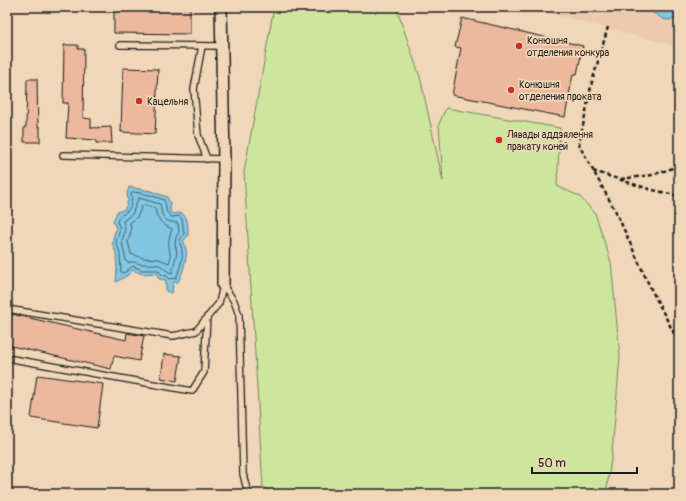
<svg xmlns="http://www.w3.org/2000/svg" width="686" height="501" font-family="Pangolin,sans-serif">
<rect width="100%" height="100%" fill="#f0d7b8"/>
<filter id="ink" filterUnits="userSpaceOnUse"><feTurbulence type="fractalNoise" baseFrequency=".025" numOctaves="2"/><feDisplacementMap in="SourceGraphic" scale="8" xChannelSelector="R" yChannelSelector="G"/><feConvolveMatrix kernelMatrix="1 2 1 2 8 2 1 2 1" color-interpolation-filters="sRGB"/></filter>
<g filter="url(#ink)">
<!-- built -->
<polygon fill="#ebcaad" points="526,7 679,7 679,47"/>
<!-- green -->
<polygon fill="#cce79d" stroke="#74825c" points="274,7 396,7 420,77 443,181 439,124 446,108 560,128 557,186 579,196 595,213 611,262 620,357 612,453 606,494 276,494 263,487 244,172"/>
<!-- water -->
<g fill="#81c6e2" stroke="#598293">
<polygon points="648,7 679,7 679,19 665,20 647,9"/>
<path d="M129,187L151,191L167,197L170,203V212L173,214C189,209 188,225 188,236L184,240C184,245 185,245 186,249C188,256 182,276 178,282H174L173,284L172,293L166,291V280L159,279L157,273L142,274L133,270L128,275L116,282L117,268L116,253L112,242L116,228L113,221L117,212L125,209L128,200L127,194Z"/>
</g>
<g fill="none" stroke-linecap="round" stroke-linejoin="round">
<!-- shore -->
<g stroke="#44606b" stroke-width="1">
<path d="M134,192L150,195L164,200C168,207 163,212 172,217L179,216L182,219L184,234C176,244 182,243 182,252C183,260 179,271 176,278L170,279L167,276L162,275L158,270H142L133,266L124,273L121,272L120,253L116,242L120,229L117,221C120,214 121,216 126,212C132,208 132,200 131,194Z"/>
<path d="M139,198L160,204C161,207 161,210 162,214C164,222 172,222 178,223L179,232L176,237L175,244L177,252L172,273C164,271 164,266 159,265C153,263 148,265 143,264C136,264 134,260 128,263L126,261L122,242L125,229L123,221L132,214Z"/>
<path d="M144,205L155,208C157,220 161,224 172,229C170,235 168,240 169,246C169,253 172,256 169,263L159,259L143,258L131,254L128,242L131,231L130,223L137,217L142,206Z"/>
</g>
</g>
<!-- building -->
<g fill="#ecb89e" stroke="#1c1c1c">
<polygon points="114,7 190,7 190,34 114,33"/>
<polygon points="462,18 583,46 577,74 573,74 565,117 452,95 461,48 455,47"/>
<polygon points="64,45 78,45 78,49 84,49 83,118 91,119 91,128 111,127 112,143 96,143 96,140 66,138 68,103 63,103"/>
<polygon points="123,68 158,69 155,134 121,132"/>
<polygon points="27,79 37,79 38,127 40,127 40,142 24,142 24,127 26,127"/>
<polygon points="12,314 126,340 127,333 144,336 139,361 114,356 111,369 7,345 7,337"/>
<polygon points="164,354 181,356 177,381 161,378"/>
<polygon points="37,375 103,384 97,428 31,418"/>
</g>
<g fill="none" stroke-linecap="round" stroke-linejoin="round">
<!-- service casing -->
<g stroke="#1c1c1c" stroke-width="8">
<g id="service">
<polyline points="120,45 222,46"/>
<polyline points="202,46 194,89 198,135 207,159"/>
<polyline points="63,155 224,159"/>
<polyline points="223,285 234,301 239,315 243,474 247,490 250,494"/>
<polyline points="7,309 173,336 196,331 219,303 223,285"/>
<polyline points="7,358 192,391 204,372 207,317"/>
</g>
</g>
<!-- minor casing -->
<g stroke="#1c1c1c" stroke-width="14">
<polyline id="minor" points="221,7 224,159 223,285"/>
</g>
<!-- path -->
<g stroke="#1c1c1c" stroke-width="2.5" stroke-dasharray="4 3" stroke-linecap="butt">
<polyline points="608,27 592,82 579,145 616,212 650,287 679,343"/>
<polyline points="593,171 649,189 679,196"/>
<polyline points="621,179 652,175 679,166"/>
<polyline points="677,494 679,479"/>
</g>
<!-- service -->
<use href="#service" stroke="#f0d7b8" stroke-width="5.5"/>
<!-- minor -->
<use href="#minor" stroke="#f0d7b8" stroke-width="11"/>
</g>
</g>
<!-- markers -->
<g fill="#c8321e" stroke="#f0d7b8" stroke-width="1.5">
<circle cx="519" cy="46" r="4"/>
<circle cx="511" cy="90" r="4"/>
<circle cx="139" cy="101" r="4"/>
<circle cx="499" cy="140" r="4"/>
</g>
<g text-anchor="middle" stroke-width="3.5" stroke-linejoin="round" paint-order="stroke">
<!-- poi labels -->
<g font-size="10" fill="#1c1c1c" stroke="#f0d7b8" text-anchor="start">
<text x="527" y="44">Конюшня<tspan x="527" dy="12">отделения конкура</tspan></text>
<text x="519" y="88">Конюшня<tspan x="519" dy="12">отделения проката</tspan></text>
<text x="147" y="105">Кацельня</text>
<text x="507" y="138">Лявады аддзялення<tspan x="507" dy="12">пракату коней</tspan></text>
</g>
</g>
<!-- margin -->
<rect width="686" height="501" fill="none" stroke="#f0d7b8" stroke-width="24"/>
<rect x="12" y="12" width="662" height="477" fill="none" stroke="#1c1c1c" stroke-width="1.5" filter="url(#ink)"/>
<!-- scale -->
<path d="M532 467v6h105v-6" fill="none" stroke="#1c1c1c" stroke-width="2"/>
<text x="538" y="467" font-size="12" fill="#1c1c1c" stroke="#f0d7b8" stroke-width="3" paint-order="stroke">50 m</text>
</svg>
